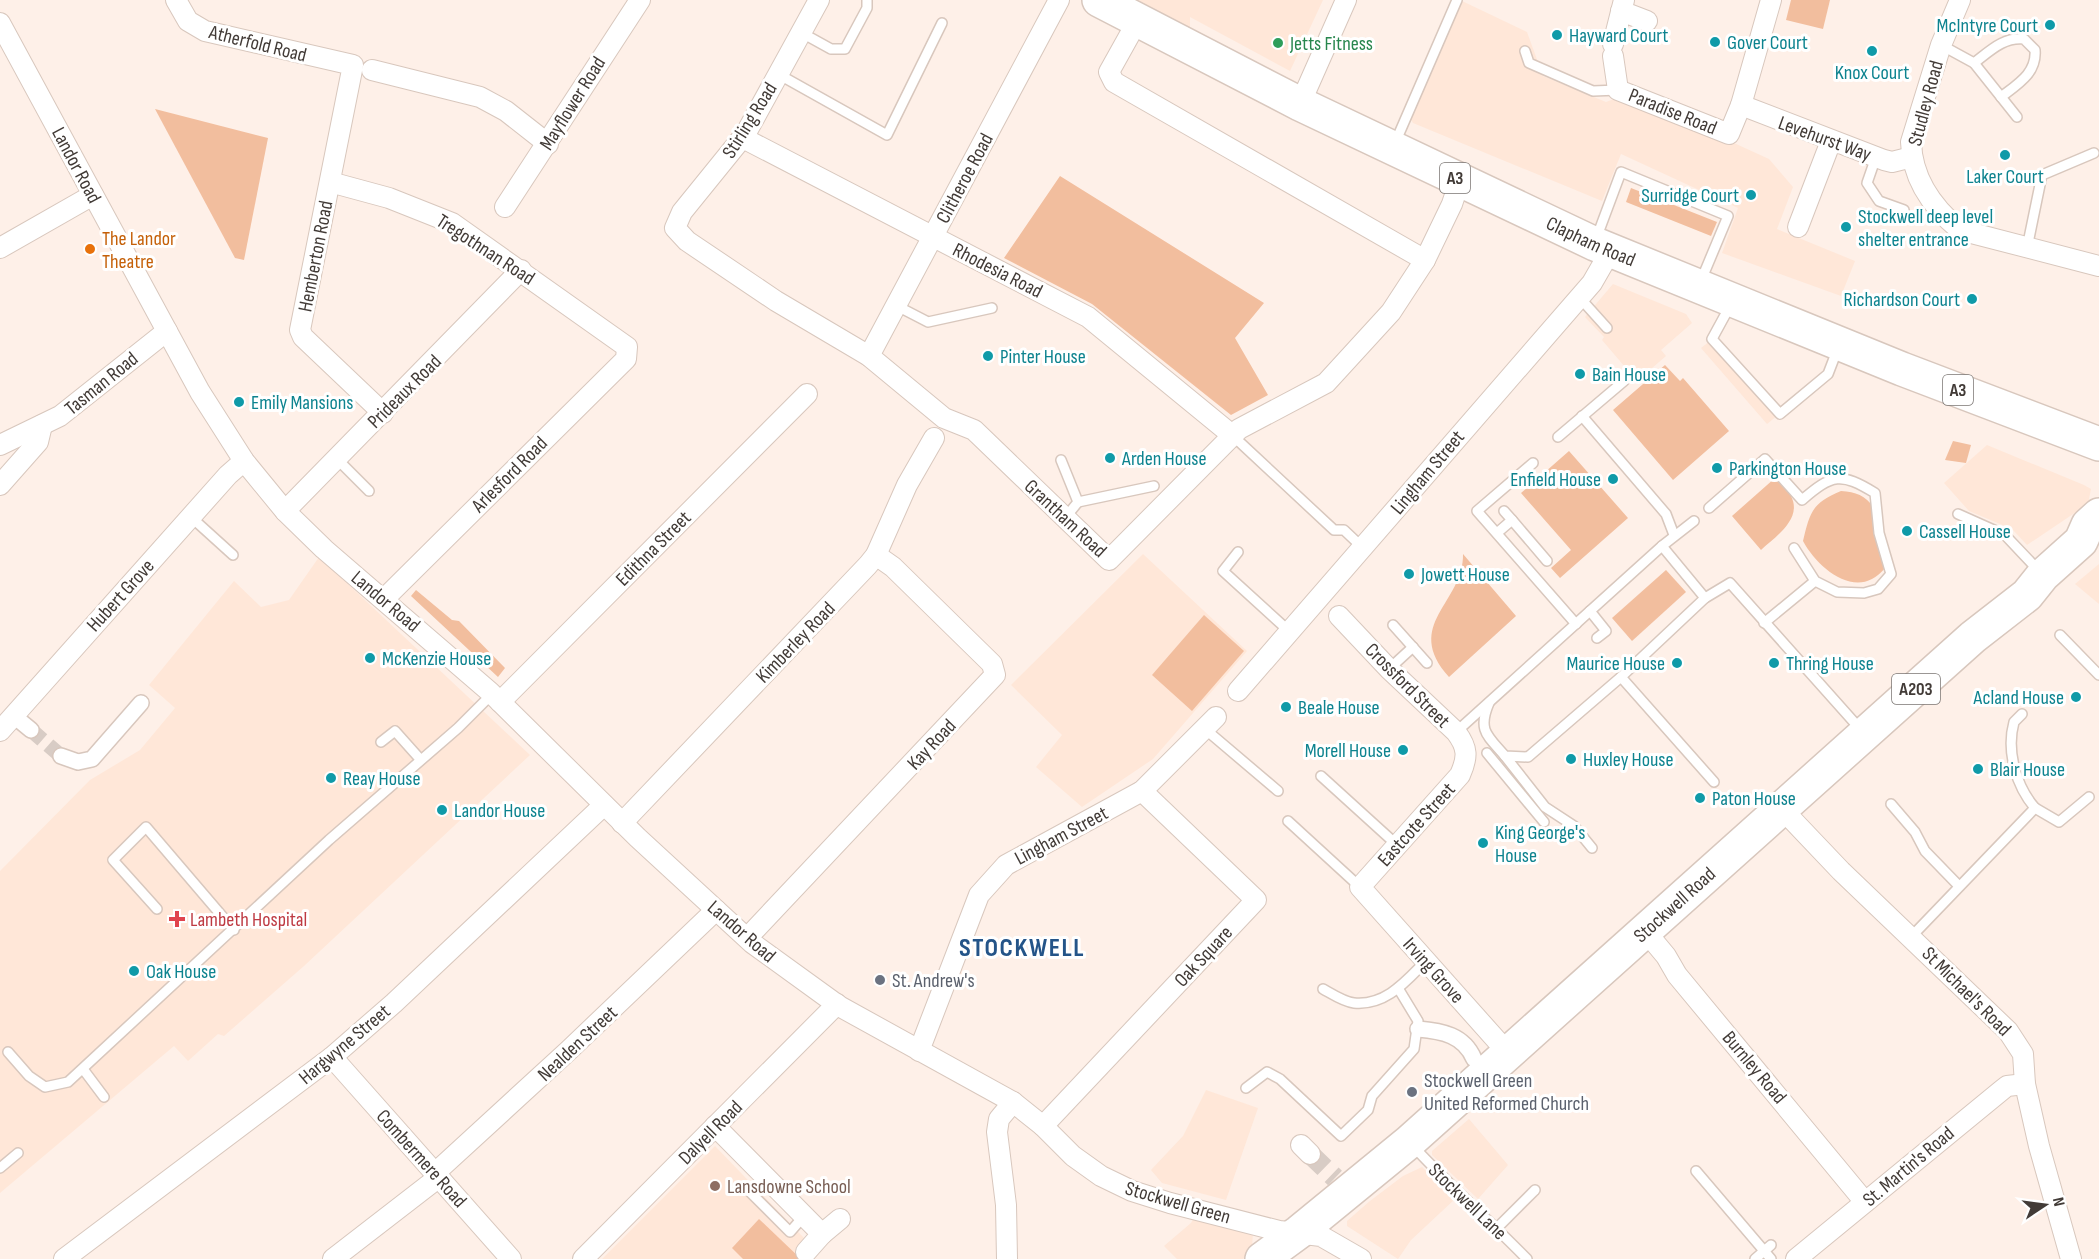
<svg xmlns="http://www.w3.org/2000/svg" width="2099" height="1259" font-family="'Sofia Sans Condensed',sans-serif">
<rect width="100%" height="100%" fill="#fef0e8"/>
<!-- built -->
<g fill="#ffe7d8">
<polygon points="1130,0 1323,0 1290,71 1190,17 1190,33"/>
<polygon points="1452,0 1460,0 1527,32 1543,76 1606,102 1627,94 1769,159 1793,187 1777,229 1855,261 1841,296 1722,253 1738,208 1621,154 1602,201 1413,123 1404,108"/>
<polygon points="1613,284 1686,314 1692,323 1661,350 1666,356 1637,381 1602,340 1604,337 1585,317"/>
<polygon points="1710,341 1778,415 1767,424 1701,348"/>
<polygon points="1987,445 2084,485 2091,489 2088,504 2027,545 2012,529 1969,511 1944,483"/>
<polygon points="1143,554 1247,651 1153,759 1082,807 1036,767 1062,735 1011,685"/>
<polygon points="319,557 530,755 304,966 224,1036 218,1034 188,1061 174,1046 0,1193 0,871 90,780 140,750 175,708 149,685 234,581 261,607 289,600"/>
<polygon points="2099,564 2099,604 2075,584"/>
<polygon points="1206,1090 1258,1108 1226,1200 1162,1183 1151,1170 1183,1136"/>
<polygon points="1469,1119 1508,1165 1478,1199 1432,1155 1432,1151"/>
<polygon points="715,1146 804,1238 795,1249 804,1259 602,1259"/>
<polygon points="1422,1167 1455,1199 1411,1240 1398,1259 1347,1226 1347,1221 1370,1201 1403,1176"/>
<polygon points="1197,1212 1253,1231 1252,1250 1243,1259 1177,1259 1164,1246 1191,1223"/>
</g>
<!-- green -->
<g fill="#f2be9e">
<polygon points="1791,0 1830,0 1823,29 1786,20"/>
<polygon points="155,109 268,138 244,260 235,258"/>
<polygon points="1060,176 1264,303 1235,338 1268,395 1231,415 1092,304 1004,258"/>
<polygon points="1631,188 1717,222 1711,236 1626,202"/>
<polygon points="1665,365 1680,381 1683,378 1729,431 1673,480 1613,410"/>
<polygon points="1953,441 1971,445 1966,463 1945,460"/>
<polygon points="1569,451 1628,518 1560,578 1551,568 1571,550 1521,493"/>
<path d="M1775,478C1780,484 1788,490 1791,496C1803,519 1775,537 1761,550L1732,516Z"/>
<path d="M1841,491C1856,492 1865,495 1874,508L1885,568C1858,602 1818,569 1803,541C1810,512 1812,503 1841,491Z"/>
<path d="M1463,554L1516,616L1449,677C1402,624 1464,603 1463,554Z"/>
<polygon points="1666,570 1686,592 1632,641 1612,618"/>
<polygon points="416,590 452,620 459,621 505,668 498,677 411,596"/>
<polygon points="1204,615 1244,651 1192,711 1152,675"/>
<polygon points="759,1219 801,1259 743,1259 732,1248"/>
</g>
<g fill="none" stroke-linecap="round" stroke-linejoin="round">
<!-- pedestrian-tunnel -->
<polyline stroke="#d8ccc5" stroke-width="15" stroke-dasharray="15 8" stroke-linecap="butt" points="31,730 61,756"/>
<!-- minor-tunnel -->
<polyline stroke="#d8ccc5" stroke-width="20" stroke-dasharray="20 10" stroke-linecap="butt" points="1310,1154 1335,1178"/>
<!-- service casing -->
<g stroke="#d8c7bd" stroke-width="12">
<g id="service">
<polyline points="802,33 831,49 845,49 867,8 867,0"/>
<polyline points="1941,45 1974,63 2017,117"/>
<polyline points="1525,51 1529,63 1593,91 1618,90"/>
<path d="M1974,63C1990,51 2003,37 2024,39L2035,50C2037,73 2018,84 2001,97"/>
<polyline points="778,74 887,135 942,23"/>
<polyline points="1395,143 1457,0"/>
<polyline points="1876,157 1867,183 1879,201 1904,210"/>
<polyline points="1596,239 1621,172 1728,216 1700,283"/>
<polyline points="2027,248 2042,175 2094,153"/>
<polyline points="1580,298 1607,328"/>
<polyline points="897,306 928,322 992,308"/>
<polyline points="1730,306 1712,339 1780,414 1828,374 1838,348"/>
<polyline points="1582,416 1666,514 1674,535"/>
<polyline points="1232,435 1334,530 1344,530 1363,548"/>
<polyline points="1558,437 1624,381"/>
<polyline points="337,459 369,491"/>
<polyline points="1061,460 1078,502 1065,518"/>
<polyline points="1533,463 1477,511 1576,624"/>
<polyline points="1078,502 1154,486"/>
<path d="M1709,508L1765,459L1802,500C1832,474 1841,472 1875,493L1879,533L1891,574L1878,589L1864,593L1837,592L1815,581L1794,548"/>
<polyline points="1504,511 1512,520"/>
<polyline points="1958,514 2005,535 2040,572"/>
<polyline points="191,517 233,555"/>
<polyline points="1497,533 1512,520 1547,561"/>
<polyline points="1662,546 1705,598"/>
<polyline points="1238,552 1223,571 1290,632"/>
<polyline points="1590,611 1606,631 1597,638"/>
<polyline points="1764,623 1815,581"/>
<polyline points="1393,625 1427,663"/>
<polyline points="2060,635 2099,675"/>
<polyline points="1389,669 1413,647"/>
<polyline points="1621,677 1714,782"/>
<path d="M1489,703C1477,731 1488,736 1505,756L1528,757L1621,677L1705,598L1730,583L1861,730"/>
<path d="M2022,714L2014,722C2006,751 2016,786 2035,808"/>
<polyline points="1205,729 1278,791"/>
<polyline points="1456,732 1662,546 1694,521"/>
<polyline points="381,742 395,731 420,759"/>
<polyline points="1487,753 1544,822"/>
<polyline points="1505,756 1545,807 1574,826 1592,848"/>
<polyline points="1321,776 1397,845"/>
<polyline points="1891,804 1915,832 1925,851 1958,885"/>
<polyline points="1288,821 1360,887"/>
<polyline points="157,909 113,860 146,827 234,930"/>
<polyline points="1911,937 2035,808 2059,822 2089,797"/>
<path d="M1323,989C1332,994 1344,1002 1354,1003C1386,1006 1406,981 1426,961"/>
<polyline points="8,1052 29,1076 45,1087 68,1082 329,840 458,728 492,694"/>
<polyline points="83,1069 104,1097"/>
<polyline points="1246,1088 1267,1072 1280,1079 1341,1136 1368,1110 1372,1096 1414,1049 1418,1021 1398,988"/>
<path d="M1414,1147C1450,1186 1490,1221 1527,1259"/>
<polyline points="0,1168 18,1153"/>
<polyline points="1696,1171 1771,1259"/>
<polyline points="745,1187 790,1232 804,1216"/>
<polyline points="1497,1228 1535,1190"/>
<polyline points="1755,1259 1771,1245"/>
</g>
</g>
<!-- pedestrian casing -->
<g stroke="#d8c7bd" stroke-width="18">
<g id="pedestrian">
<polyline points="14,716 31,730"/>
<polyline points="61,756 78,762 92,759 141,703"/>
<path d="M1418,1029C1442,1031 1464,1035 1474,1059"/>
</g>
</g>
<!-- minor casing -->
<g stroke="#d8c7bd" stroke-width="22">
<g id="minor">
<polyline points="176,0 188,21 205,31 353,65 300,330 303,337 383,413"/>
<polyline points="819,0 746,133 682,212 675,228 687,241 776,301 869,356 944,418 974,430 1109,560 1239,429 1326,383 1391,312 1425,260 1452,204 1460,180"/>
<path d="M1960,0L1941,45L1911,142C1912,178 1932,207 1960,230L2099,266"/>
<polyline points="1621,11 1647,21"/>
<polyline points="1138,20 1109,72 1114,82 1425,260"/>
<polyline points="0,23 200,392 244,461 285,511 324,549 490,692 638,838 752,943 839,1006 1013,1102 1043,1126 1073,1156 1101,1176 1132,1191 1170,1203 1279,1231 1321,1236 1361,1259"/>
<polyline points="1613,44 1624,0"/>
<polyline points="1613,56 1618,90 1729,134 1741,105 1771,0"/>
<polyline points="372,70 480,97 506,111 548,144"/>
<polyline points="1300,104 1346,0"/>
<polyline points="1741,105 1884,160 1892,162 1912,157"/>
<polyline points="743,138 1088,317 1232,435"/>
<polyline points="330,182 389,198 452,223 627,347 626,359 384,599"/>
<polyline points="505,207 640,0"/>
<polyline points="1798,227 1831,141"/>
<polyline points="0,248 93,195"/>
<polyline points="869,356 1059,0"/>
<polyline points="0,445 60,416 167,331"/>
<polyline points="0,485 38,442 42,425"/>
<polyline points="285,511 521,270"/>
<path d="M1339,616L1389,669L1456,732C1468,748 1468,757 1460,775L1360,887L1508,1053"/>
<polyline points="1238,691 1592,283 1611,250"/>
<polyline points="500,702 807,394"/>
<polyline points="0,731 228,475 244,461"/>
<polyline points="1782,809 1841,871 2008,1031 2023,1054 2025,1084 2039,1146 2071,1259"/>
<polyline points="622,823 868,565 876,555 907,485 934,438"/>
<polyline points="1646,932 1666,956 1677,975 1865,1202"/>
<polyline points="748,937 995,675 992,664 893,567 876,555"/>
<polyline points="919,1051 979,895 1006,865 1142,791 1216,717"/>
<polyline points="332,1057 511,1259"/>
<polyline points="715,1126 822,1234 806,1252"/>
<polyline points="1043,1126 1256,900 1142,791"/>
<polyline points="1301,1145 1310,1154"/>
<polyline points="435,1173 568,1051 716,910"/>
<polyline points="822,1234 840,1219"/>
<polyline points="64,1259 332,1057 394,1003 604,805"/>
<polyline points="333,1259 439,1177"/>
<polyline points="583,1259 837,1004"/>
<polyline points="1007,1259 1006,1205 997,1132 999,1119 1013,1102"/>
<polyline points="1796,1259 2002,1090 2007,1086 2025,1084"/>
</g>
</g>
<!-- trunk casing -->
<g stroke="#d8c7bd" stroke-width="36">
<g id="trunk">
<path id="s1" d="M1099,0L1300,104L1595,244L1902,369L2099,444"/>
<path id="s2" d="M1262,1259L1299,1232L1409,1142L1973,637L2027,595L2043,575L2081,541L2088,525L2099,515"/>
</g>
</g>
<!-- service -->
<use href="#service" stroke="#fff" stroke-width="9"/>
<!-- pedestrian -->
<use href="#pedestrian" stroke="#fff" stroke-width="15"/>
<!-- minor -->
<use href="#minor" stroke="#fff" stroke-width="20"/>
<!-- trunk -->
<use href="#trunk" stroke="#fff" stroke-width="33"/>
</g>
<!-- markers -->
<g fill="#0f9aa8" stroke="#fff" stroke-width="2">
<circle cx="2050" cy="25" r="6"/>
<circle cx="1557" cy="35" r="6"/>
<circle cx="1715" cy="42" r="6"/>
<circle cx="1872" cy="51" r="6"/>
<circle cx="2005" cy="155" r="6"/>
<circle cx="1751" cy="195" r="6"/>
<circle cx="1846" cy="227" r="6"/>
<circle cx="1972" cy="299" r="6"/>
<circle cx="988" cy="356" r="6"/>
<circle cx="1580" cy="374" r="6"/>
<circle cx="239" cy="402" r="6"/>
<circle cx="1110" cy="458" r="6"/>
<circle cx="1717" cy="468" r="6"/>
<circle cx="1613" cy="479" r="6"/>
<circle cx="1907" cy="531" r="6"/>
<circle cx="1409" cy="574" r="6"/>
<circle cx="370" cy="658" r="6"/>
<circle cx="1677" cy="663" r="6"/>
<circle cx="1774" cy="663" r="6"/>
<circle cx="2076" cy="697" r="6"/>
<circle cx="1286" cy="707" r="6"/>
<circle cx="1403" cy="750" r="6"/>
<circle cx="1571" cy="759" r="6"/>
<circle cx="1978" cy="769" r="6"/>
<circle cx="331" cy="778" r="6"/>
<circle cx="1700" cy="798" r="6"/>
<circle cx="442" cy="810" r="6"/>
<circle cx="1483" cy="843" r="6"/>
<circle cx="134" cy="971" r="6"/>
</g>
<circle fill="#2e9e5b" stroke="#fff" stroke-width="2" cx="1278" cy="43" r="6"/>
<circle fill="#e8710a" stroke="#fff" stroke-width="2" cx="90" cy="249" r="6"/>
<path fill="#e0444e" stroke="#fff" stroke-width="2" d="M174 910h6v6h6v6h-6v6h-6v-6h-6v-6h6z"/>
<g fill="#6b7280" stroke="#fff" stroke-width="2">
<circle cx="880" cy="980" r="6"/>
<circle cx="1412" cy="1092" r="6"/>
</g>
<circle fill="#8d6e63" stroke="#fff" stroke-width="2" cx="715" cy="1186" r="6"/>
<g text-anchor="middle" stroke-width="6" stroke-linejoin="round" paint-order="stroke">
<!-- shield labels -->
<g fill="#fff" stroke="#7b7673" stroke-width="1.5">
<rect x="1440" y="163" width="30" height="30" rx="4.5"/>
<rect x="1943" y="375" width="30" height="30" rx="4.5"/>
<rect x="1892" y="674" width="48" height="30" rx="4.5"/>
</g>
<g font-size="18" font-weight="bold" fill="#423b37">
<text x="1455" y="184">A3</text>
<text x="1958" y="396">A3</text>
<text x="1916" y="695">A203</text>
</g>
<!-- culture labels -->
<g font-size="20" fill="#0d838f" stroke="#fff" text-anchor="start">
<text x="2038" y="32" text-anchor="end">McIntyre Court</text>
<text x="1569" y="42">Hayward Court</text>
<text x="1727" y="49">Gover Court</text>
<text x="1872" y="79" text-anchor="middle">Knox Court</text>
<text x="2005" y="183" text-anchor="middle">Laker Court</text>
<text x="1739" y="202" text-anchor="end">Surridge Court</text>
<text x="1858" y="223">Stockwell deep level<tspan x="1858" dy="23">shelter entrance</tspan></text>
<text x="1960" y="306" text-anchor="end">Richardson Court</text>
<text x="1000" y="363">Pinter House</text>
<text x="1592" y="381">Bain House</text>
<text x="251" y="409">Emily Mansions</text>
<text x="1122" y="465">Arden House</text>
<text x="1729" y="475">Parkington House</text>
<text x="1601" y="486" text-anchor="end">Enfield House</text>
<text x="1919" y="538">Cassell House</text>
<text x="1421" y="581">Jowett House</text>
<text x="382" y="665">McKenzie House</text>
<text x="1665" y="670" text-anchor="end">Maurice House</text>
<text x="1786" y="670">Thring House</text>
<text x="2064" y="704" text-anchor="end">Acland House</text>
<text x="1298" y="714">Beale House</text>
<text x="1391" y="757" text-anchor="end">Morell House</text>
<text x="1583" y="766">Huxley House</text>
<text x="1990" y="776">Blair House</text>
<text x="343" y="785">Reay House</text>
<text x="1712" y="805">Paton House</text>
<text x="454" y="817">Landor House</text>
<text x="1495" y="839">King George's<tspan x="1495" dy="23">House</tspan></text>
<text x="146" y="978">Oak House</text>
</g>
<!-- street labels -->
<g font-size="20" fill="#423b37" stroke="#fff">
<text transform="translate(258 43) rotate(14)" y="7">Atherfold Road</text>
<text transform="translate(572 103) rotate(-58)" y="7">Mayflower Road</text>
<text transform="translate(1925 103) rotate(-75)" y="7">Studley Road</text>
<text transform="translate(1673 111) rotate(22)" y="7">Paradise Road</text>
<text transform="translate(749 120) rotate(-58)" y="7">Stirling Road</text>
<text transform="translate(1825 138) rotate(20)" y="7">Levehurst Way</text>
<text transform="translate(77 165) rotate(62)" y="7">Landor Road</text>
<text transform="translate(964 178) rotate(-62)" y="7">Clitheroe Road</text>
<text dy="7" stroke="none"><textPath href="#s1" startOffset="548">Clapham Road</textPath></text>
<text transform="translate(486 249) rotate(33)" y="7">Tregothnan Road</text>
<text transform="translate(315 256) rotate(-79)" y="7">Hemberton Road</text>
<text transform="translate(998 270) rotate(27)" y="7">Rhodesia Road</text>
<text transform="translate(101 383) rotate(-39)" y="7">Tasman Road</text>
<text transform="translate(404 391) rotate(-45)" y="7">Prideaux Road</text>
<text transform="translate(1427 472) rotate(-50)" y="7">Lingham Street</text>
<text transform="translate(509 474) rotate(-45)" y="7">Arlesford Road</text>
<text transform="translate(1066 518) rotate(43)" y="7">Grantham Road</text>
<text transform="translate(653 548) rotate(-45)" y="7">Edithna Street</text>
<text transform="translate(120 595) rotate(-48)" y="7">Hubert Grove</text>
<text transform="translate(386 601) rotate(40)" y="7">Landor Road</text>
<text transform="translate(795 642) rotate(-46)" y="7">Kimberley Road</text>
<text transform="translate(1408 685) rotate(45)" y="7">Crossford Street</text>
<text transform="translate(931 744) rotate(-47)" y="7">Kay Road</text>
<text transform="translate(1416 824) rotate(-48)" y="7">Eastcote Street</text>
<text transform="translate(1061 835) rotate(-28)" y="7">Lingham Street</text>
<text dy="7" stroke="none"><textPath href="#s2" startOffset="544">Stockwell Road</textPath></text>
<text transform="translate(742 931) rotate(41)" y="7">Landor Road</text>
<text transform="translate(1203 956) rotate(-47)" y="7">Oak Square</text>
<text transform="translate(1434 970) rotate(48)" y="7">Irving Grove</text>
<text transform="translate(1967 991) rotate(45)" y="7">St Michael's Road</text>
<text transform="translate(577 1043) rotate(-43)" y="7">Nealden Street</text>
<text transform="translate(344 1044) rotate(-40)" y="7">Hargwyne Street</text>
<text transform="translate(1755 1067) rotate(50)" y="7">Burnley Road</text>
<text transform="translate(710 1132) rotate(-45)" y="7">Dalyell Road</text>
<text transform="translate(422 1158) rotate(48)" y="7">Combermere Road</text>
<text transform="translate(1908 1166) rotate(-40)" y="7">St. Martin's Road</text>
<text transform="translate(1468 1201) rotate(44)" y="7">Stockwell Lane</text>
<text transform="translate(1178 1202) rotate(16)" y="7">Stockwell Green</text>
</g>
<!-- leisure labels -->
<g font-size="20" fill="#27864d" stroke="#fff" text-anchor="start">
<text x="1290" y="50">Jetts Fitness</text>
</g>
<!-- food labels -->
<g font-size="20" fill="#c56008" stroke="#fff" text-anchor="start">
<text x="102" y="245">The Landor<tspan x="102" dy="23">Theatre</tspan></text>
</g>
<!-- health labels -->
<g font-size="20" fill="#be3a42" stroke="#fff" text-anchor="start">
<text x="190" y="926">Lambeth Hospital</text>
</g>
<!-- worship labels -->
<g font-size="20" fill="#5b616d" stroke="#fff" text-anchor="start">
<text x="892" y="987">St. Andrew's</text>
<text x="1424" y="1087">Stockwell Green<tspan x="1424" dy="23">United Reformed Church</tspan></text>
</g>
<!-- education labels -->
<g font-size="20" fill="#785e54" stroke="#fff" text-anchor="start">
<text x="727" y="1193">Lansdowne School</text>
</g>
<!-- district labels -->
<g font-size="26" font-weight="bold" letter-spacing="1.5" fill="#245488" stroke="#fff">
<text x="1022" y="956">STOCKWELL</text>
</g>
</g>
<!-- north arrow -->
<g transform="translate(2045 1205) rotate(77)" stroke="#ffffff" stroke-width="4.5" paint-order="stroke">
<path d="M0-4.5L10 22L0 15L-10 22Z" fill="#423b37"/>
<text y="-9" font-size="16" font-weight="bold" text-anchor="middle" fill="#423b37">N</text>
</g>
</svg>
